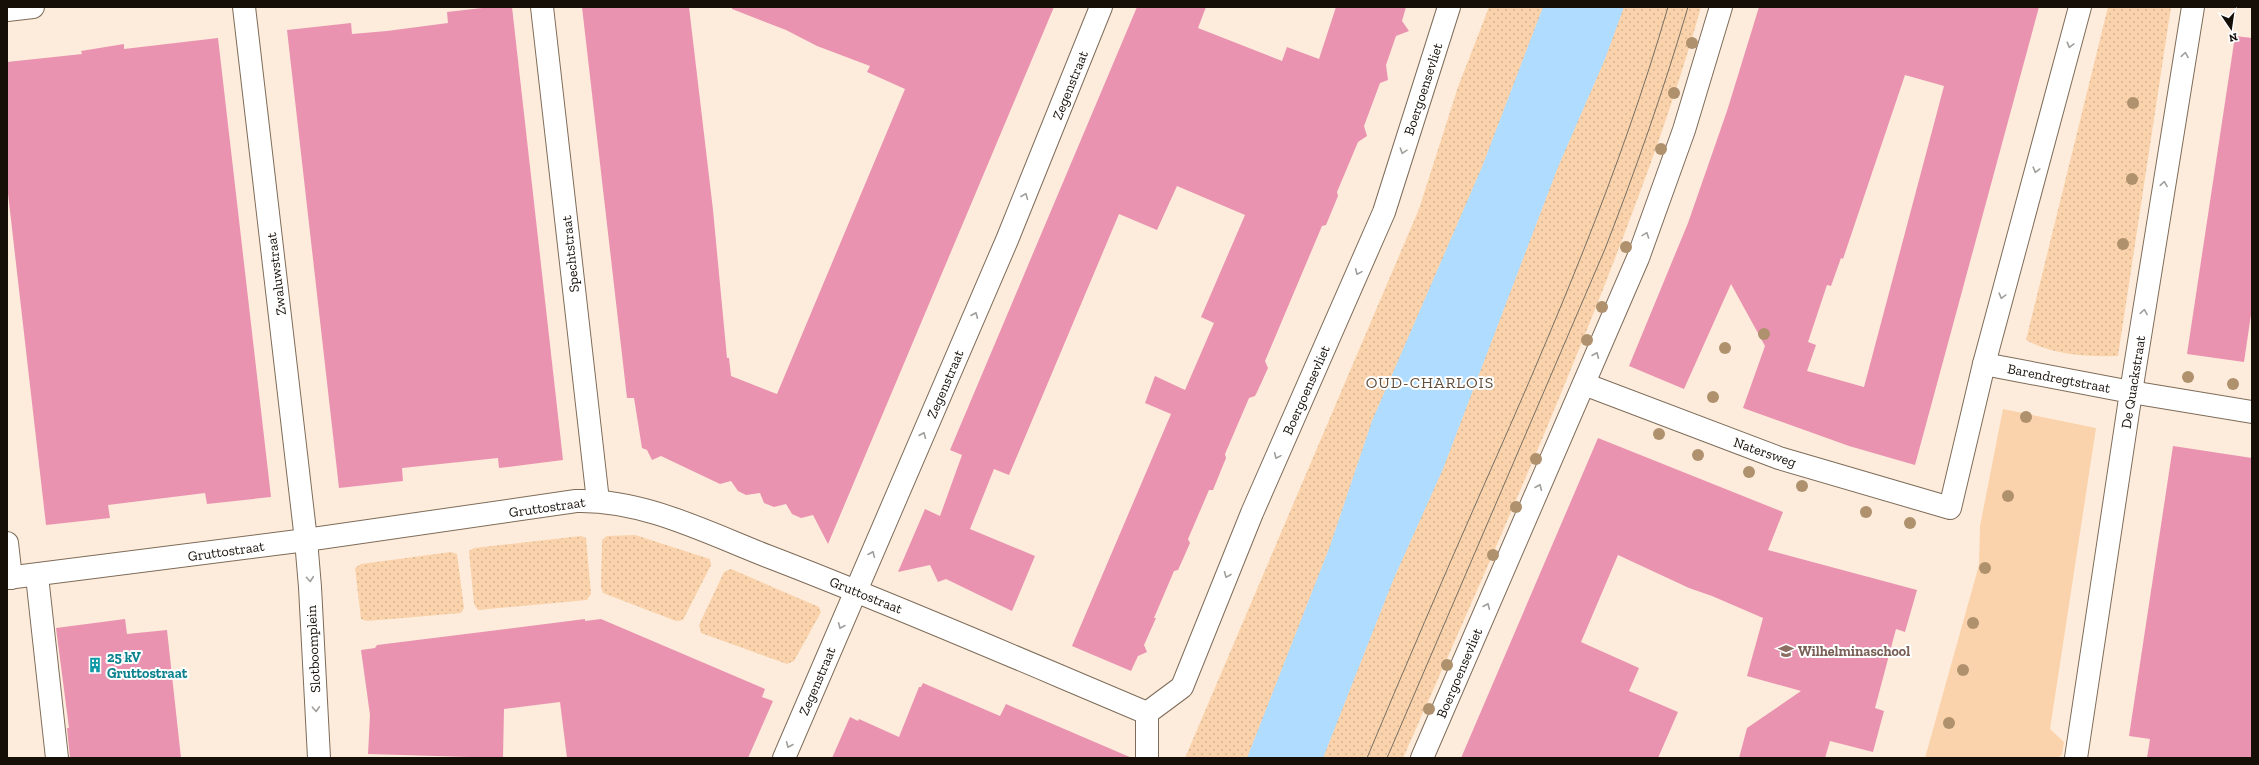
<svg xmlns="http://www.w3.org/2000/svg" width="2259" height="765" font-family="'Zilla Slab',serif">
<defs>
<pattern id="grass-dots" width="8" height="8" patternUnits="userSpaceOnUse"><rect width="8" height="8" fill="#fad3ac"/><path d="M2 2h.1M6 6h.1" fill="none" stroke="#d5b492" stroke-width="1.8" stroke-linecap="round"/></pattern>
</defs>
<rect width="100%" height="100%" fill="#fdecdb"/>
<!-- grass -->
<g fill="url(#grass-dots)">
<path d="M1489,7H1701C1673,108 1636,205 1598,302C1537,456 1470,607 1403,758H1185L1419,209L1458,87Z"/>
<path d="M2108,7H2171L2118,356C2087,357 2053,355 2026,340Z"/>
<polygon points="635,535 710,559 711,565 683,620 676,621 603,593 601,587 602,540 607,536"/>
<polygon points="581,536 586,538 591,594 587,600 478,610 474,604 469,551 474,548"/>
<polygon points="451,552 457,554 464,608 461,613 367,621 361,619 355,568 361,564"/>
<polygon points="731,569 819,607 821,612 794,661 787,664 701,633 699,625 724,572"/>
</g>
<!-- green -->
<polygon fill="#fad3ac" points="2003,409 2096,428 2050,729 2064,742 2062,755 2057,758 1925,758 1979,565 1980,526"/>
<!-- water -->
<polygon fill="#b0ddff" points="1543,7 1624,7 1605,59 1558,167 1443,469 1394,578 1323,758 1247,758 1330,546 1372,421 1482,167"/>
<!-- building -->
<g fill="#ea93b1" fill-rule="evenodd">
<polygon points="491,7 512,7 563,460 499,468 498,458 402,468 403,481 339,488 287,30 351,23 352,34 387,31 448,23 447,12"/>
<polygon points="582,7 689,7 713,210 727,358 729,358 731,376 777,394 905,89 867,72 870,66 817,46 786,30 732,9 732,7 1054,7 828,544 813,515 801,518 792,514 786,504 774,507 764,503 760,493 746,495 738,491 731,481 720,484 661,456 652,460 647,450 642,448 634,398 627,398"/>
<polygon points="1137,7 1206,7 1198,28 1282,61 1287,47 1319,59 1336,7 1406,7 1402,21 1409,31 1396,36 1386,65 1388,80 1380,83 1364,126 1367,136 1358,142 1337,192 1338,196 1326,225 1322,226 1265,361 1268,368 1258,390 1255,396 1249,398 1225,454 1226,458 1213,490 1209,490 1188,539 1190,543 1183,559 1178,570 1174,571 1154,618 1156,618 1144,645 1147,652 1138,656 1131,671 1072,646 1171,414 1145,403 1155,376 1185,390 1214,323 1201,317 1245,215 1177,186 1157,230 1119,214 1009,475 994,469 970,529 1035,556 1012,611 946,579 938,582 930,565 898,572 925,509 940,516 962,455 950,450"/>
<path d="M1759,7H2039L1915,465L1849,446L1743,408L1765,346L1731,284L1684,389L1629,366L1688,223L1727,111ZM1905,75L1944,86L1864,387L1807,371L1816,345L1808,342L1827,285L1831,286L1841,258L1843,259Z"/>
<polygon points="2235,36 2252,38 2252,308 2244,362 2187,354"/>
<polygon points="218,38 271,497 207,504 205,493 108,505 110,518 46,525 7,185 7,62 82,54 81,51 124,44 124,49"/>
<polygon points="1598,438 1783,512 1768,550 1917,590 1905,632 1896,629 1875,708 1884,711 1873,752 1830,741 1825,758 1739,758 1747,728 1801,691 1747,676 1763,618 1712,596 1689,588 1618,555 1581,642 1639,668 1629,691 1678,712 1658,758 1461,758"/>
<polygon points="2173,446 2252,458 2252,758 2147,758 2150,739 2129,736"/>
<polygon points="125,619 127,634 167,630 181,758 70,758 67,728 69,728 56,628"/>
<polygon points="585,619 585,621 601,619 765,689 762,697 773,701 748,758 567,758 560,702 504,709 503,758 368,754 370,715 361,650 375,648 377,645"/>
<polygon points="923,683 1000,716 1006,704 1132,758 832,758 850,717 858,721 859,719 899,737 919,687 921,687"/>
</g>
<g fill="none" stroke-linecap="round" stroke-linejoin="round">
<!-- minor casing -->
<g stroke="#7e6c59" stroke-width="24">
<g id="minor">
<polyline points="244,7 306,540 310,587 319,758"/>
<polyline points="542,7 598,501"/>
<polyline points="7,10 33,7"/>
<polyline points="1984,364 2131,392 2252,412"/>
<polyline points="1584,384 1779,458 1950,508 1984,364 2080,7"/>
<polyline points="7,543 11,578"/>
<polyline points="37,576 57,758"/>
<path d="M7,578L306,540L576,501C642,499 706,532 767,556C895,605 1021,660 1147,713"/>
<polyline points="784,758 1007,240 1101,7"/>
<polyline points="1147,758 1147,713 1182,687 1252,513 1384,212 1449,7"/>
<polyline points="1422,758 1638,258 1684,130 1721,7"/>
<polyline points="2076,758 2131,392 2193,7"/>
</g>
</g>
<!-- minor -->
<use href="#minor" stroke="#fff" stroke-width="22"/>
<!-- tram -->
<g stroke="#796f63" stroke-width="1">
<path d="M1367,758C1405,667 1444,576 1484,485C1553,329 1620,172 1668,7"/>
<path d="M1387,758L1605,249C1636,169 1664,89 1688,7"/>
</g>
</g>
<!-- trees -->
<g fill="#af916e">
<circle cx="1692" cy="43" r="6"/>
<circle cx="1674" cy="93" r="6"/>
<circle cx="2133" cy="103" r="6"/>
<circle cx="1661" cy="149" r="6"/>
<circle cx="2132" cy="179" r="6"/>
<circle cx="2123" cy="244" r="6"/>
<circle cx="1626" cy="247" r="6"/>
<circle cx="1602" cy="307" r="6"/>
<circle cx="1764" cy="334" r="6"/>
<circle cx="1587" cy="340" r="6"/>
<circle cx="1725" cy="348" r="6"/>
<circle cx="2188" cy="377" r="6"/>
<circle cx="2233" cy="384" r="6"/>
<circle cx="1713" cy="397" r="6"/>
<circle cx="2026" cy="417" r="6"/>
<circle cx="1659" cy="434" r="6"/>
<circle cx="1698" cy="455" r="6"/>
<circle cx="1536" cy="459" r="6"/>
<circle cx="1749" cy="472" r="6"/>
<circle cx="1802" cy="486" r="6"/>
<circle cx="2008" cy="496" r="6"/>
<circle cx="1516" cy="507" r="6"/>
<circle cx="1866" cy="512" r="6"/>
<circle cx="1910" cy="523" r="6"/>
<circle cx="1493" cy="555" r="6"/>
<circle cx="1985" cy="568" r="6"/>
<circle cx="1973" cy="623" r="6"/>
<circle cx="1447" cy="665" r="6"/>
<circle cx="1963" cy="670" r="6"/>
<circle cx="1429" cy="709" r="6"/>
<circle cx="1949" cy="723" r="6"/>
</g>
<!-- one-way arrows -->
<defs><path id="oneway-chevron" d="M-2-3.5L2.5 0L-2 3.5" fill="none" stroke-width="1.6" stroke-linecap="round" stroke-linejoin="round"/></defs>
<g stroke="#a19f9c">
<use href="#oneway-chevron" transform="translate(2070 45) rotate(105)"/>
<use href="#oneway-chevron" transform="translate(2185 55) rotate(-81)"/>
<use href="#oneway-chevron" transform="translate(1403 151) rotate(108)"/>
<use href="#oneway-chevron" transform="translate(2036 170) rotate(105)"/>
<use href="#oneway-chevron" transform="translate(2164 184) rotate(-81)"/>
<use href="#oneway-chevron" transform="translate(1025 196) rotate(-68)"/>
<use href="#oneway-chevron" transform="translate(1646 235) rotate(-70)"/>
<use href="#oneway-chevron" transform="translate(1358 272) rotate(114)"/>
<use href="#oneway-chevron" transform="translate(2002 296) rotate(105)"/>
<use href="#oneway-chevron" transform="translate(2144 312) rotate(-81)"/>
<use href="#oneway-chevron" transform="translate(975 315) rotate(-67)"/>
<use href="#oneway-chevron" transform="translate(1596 355) rotate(-67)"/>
<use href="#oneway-chevron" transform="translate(923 435) rotate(-67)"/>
<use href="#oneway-chevron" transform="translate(1277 456) rotate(114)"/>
<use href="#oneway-chevron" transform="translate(1539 487) rotate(-67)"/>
<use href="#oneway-chevron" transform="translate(872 554) rotate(-67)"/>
<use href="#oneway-chevron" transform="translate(1227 575) rotate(112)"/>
<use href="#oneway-chevron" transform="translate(310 579) rotate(85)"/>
<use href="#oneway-chevron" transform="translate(1487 606) rotate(-67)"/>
<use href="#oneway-chevron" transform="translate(841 626) rotate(113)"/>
<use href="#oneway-chevron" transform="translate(316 709) rotate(87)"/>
<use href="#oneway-chevron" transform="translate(789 745) rotate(113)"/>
</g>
<!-- icons -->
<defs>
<g id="school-bare" transform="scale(1.2)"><path d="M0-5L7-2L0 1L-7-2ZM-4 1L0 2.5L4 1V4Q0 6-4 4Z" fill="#8d6e63" stroke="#fff" stroke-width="2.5" paint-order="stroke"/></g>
<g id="building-bare" transform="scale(1.2)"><path d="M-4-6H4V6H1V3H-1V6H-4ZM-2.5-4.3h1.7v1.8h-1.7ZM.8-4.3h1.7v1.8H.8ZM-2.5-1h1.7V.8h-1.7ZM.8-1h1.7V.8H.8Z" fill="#0f9aa8" stroke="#fff" stroke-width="2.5" paint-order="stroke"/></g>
</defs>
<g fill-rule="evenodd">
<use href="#school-bare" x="1786" y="651"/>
<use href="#building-bare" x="95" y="665"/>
</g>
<g text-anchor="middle" stroke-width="4" stroke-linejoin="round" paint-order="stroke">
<!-- street labels -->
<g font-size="14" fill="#150f08" stroke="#fff">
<text transform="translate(1070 85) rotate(-68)" y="5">Zegenstraat</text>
<text transform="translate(1423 89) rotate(-72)" y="5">Boergoensevliet</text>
<text transform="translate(570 254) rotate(-96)" y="5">Spechtstraat</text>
<text transform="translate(276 274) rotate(-97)" y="5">Zwaluwstraat</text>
<text transform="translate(2059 378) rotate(11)" y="5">Barendregtstraat</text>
<text transform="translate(2133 382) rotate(-81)" y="5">De Quackstraat</text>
<text transform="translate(945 384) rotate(-67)" y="5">Zegenstraat</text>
<text transform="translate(1306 390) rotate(-66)" y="5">Boergoensevliet</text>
<text transform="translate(1765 452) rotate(19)" y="5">Natersweg</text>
<text transform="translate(547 507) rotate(-8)" y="5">Gruttostraat</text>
<text transform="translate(226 551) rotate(-8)" y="5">Gruttostraat</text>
<text transform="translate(866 595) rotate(22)" y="5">Gruttostraat</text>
<text transform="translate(313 649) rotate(-93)" y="5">Slotboomplein</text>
<text transform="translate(1459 673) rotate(-67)" y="5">Boergoensevliet</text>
<text transform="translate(817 681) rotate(-67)" y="5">Zegenstraat</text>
</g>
<!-- education labels -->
<g font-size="14" font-weight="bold" fill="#785e54" stroke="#fff" text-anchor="start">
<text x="1798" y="656">Wilhelminaschool</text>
</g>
<!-- culture labels -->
<g font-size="14" font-weight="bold" fill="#0d838f" stroke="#fff" text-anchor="start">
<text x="107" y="662">25 kV<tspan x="107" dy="16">Gruttostraat</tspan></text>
</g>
<!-- quarter labels -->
<g font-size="16" letter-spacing="1" fill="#604e3c" stroke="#fff">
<text x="1430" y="388">OUD-CHARLOIS</text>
</g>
</g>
<!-- border -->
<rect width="2259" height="765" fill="none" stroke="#150f08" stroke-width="16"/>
<!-- north arrow -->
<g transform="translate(2231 28) rotate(167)" stroke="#ffffff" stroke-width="3" paint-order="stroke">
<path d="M0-3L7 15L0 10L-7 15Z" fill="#150f08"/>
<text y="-6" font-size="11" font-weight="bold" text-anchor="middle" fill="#150f08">N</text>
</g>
</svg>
